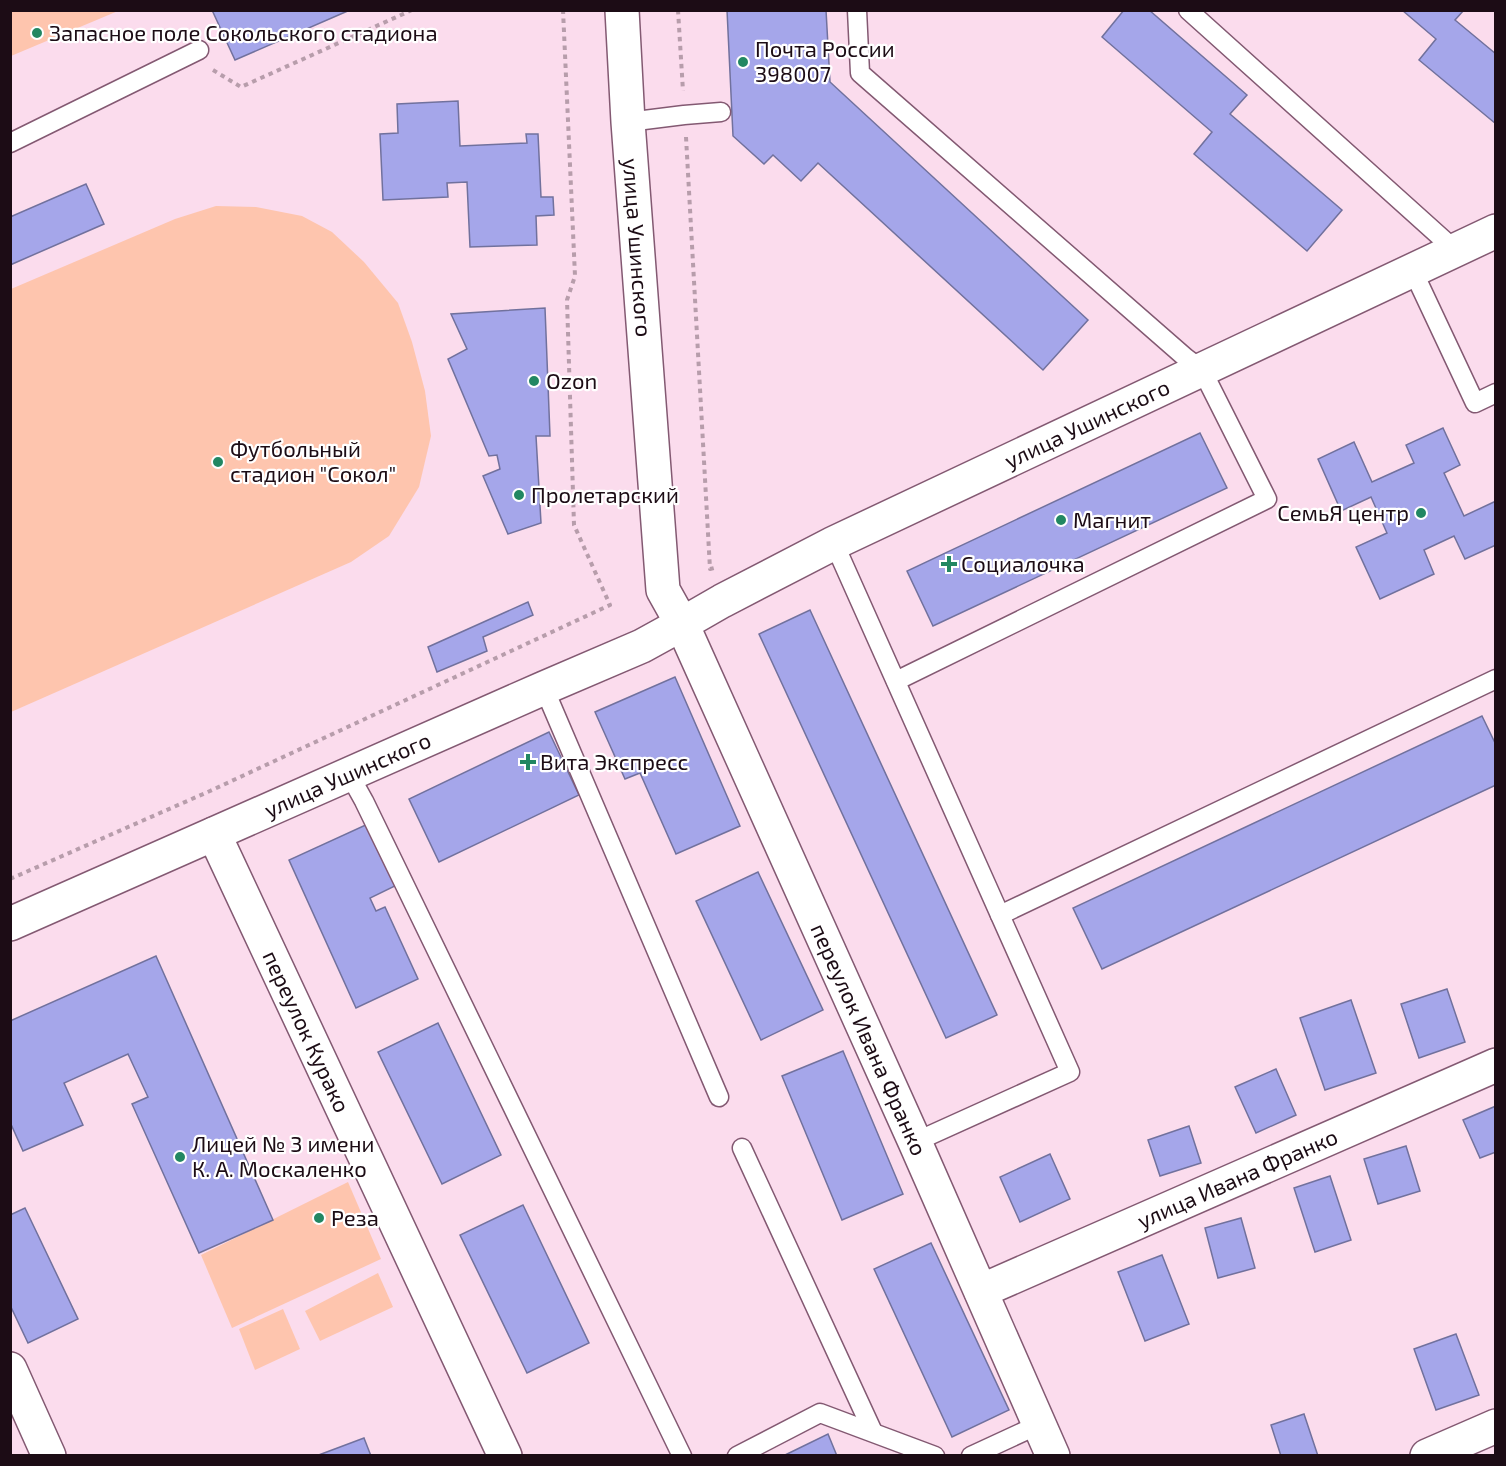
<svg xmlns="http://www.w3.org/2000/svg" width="1506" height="1466" font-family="'Exo 2',sans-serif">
<rect width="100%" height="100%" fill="#fbdced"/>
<!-- green -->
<g fill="#fec5ae">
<polygon points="11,10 118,10 118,11 11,56"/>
<polygon points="216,206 256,207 302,216 332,232 364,262 398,303 412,342 425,391 431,436 419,487 389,536 351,562 11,712 11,289 175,219"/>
<polygon points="348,1182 381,1259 232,1328 201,1255"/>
<polygon points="378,1273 393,1307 320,1341 305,1311"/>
<polygon points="283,1309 300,1349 255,1370 239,1329"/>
</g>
<!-- building -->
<g fill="#a5a6ea" stroke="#71719d" stroke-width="1.5">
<polygon points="212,10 350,10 235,60"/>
<polygon points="727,10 826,10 830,82 1088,320 1043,370 818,163 801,181 773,155 764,164 733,136"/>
<polygon points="1124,10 1149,10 1247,95 1230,114 1342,210 1307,251 1194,154 1212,132 1102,37"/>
<polygon points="1402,10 1464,10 1455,20 1496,54 1496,124 1419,60 1436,39"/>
<polygon points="458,101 460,146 527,143 526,134 538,134 541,197 553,197 554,215 536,216 537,245 470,247 467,182 447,183 448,197 383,200 380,134 398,133 397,104"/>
<polygon points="86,184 104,224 10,265 10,217"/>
<polygon points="545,308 550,436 536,436 541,523 508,534 483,476 500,469 497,455 489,456 448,359 467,349 451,314"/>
<polygon points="1443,428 1460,465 1444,473 1464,516 1496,501 1496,545 1465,559 1454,536 1424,550 1434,574 1380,599 1356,547 1387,533 1371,497 1341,511 1318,459 1354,442 1372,482 1414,463 1406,445"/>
<polygon points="1200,433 1227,488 933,626 907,571"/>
<polygon points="528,602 533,615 483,637 487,651 437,672 428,647"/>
<polygon points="810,610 997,1015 946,1038 759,634"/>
<polygon points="675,677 740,826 676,854 640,773 625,779 595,712"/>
<polygon points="1482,716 1496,745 1496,785 1102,969 1073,908"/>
<polygon points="549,732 579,795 439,862 409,799"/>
<polygon points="370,823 397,885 370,898 376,911 385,907 418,979 356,1008 289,860"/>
<polygon points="758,872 823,1010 761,1040 696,901"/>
<polygon points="156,956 273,1220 199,1253 132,1104 148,1097 128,1054 64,1083 83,1125 23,1151 10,1122 10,1021"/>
<polygon points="1447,989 1465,1042 1419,1058 1401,1004"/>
<polygon points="1351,1000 1376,1073 1325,1090 1300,1018"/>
<polygon points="438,1023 501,1155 442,1184 378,1052"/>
<polygon points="843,1051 903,1194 842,1220 782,1076"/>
<polygon points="1276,1069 1296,1115 1256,1133 1235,1087"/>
<polygon points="1496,1106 1496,1152 1480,1158 1463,1120"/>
<polygon points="1189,1126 1201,1163 1160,1176 1148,1140"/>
<polygon points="1406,1146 1420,1191 1378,1204 1364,1159"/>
<polygon points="1050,1154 1070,1199 1020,1222 1000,1177"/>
<polygon points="1330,1176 1351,1240 1315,1252 1294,1188"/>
<polygon points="523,1205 589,1343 527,1373 460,1235"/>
<polygon points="25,1208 78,1319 28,1343 10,1305 10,1215"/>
<polygon points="1241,1218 1255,1268 1218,1278 1205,1228"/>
<polygon points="931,1243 1009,1410 952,1437 874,1269"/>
<polygon points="1162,1255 1189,1324 1145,1341 1118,1272"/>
<polygon points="1456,1334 1479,1395 1436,1410 1414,1349"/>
<polygon points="1304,1414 1318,1456 1281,1456 1271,1425"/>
<polygon points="828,1434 837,1456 783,1456"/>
<polygon points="364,1438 371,1456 316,1456"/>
</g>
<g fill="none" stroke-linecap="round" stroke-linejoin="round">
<!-- service casing -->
<g stroke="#835972" stroke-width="21">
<g id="service">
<polyline points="857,10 860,73 1186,358 1202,370 1267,499 896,681"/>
<polyline points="1188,10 1455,250"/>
<polyline points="628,122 684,115 721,112"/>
<polyline points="10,143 199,50"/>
<polyline points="1413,271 1475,403 1496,393"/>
<polyline points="834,543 1070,1072 915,1142"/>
<polyline points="544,688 719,1097"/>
<polyline points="349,774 364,801 682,1456"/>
<polyline points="1000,915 1496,679"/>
<polyline points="742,1148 873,1432"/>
<polyline points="737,1456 820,1413 935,1456"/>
<polyline points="971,1456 1038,1425"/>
</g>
</g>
<!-- minor casing -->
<g stroke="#835972" stroke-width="36">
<g id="minor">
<path id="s1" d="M682,624L722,601L834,543L1496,231"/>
<path id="s2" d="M214,834L505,1456"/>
<path id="s3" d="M981,1291L1496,1065"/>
<polyline points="10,1369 49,1456"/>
<polyline points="1427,1456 1496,1426"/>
</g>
</g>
<!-- tertiary casing -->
<g stroke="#835972" stroke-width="36">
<g id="tertiary">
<path id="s4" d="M622,10L628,122L663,590L682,624L915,1142L1053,1456"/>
<path id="s5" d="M10,924L544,688L642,646L682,624"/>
</g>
</g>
<!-- path -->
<g stroke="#b79dab" stroke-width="4" stroke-dasharray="4.5 4.5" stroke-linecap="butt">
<polyline points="678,10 683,91"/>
<polyline points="213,70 241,87 412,10"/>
<polyline points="686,137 710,569 714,568"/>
<polyline points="10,879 210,791 610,605 574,525 567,300 575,276 563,10"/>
</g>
<!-- service -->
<use href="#service" stroke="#fff" stroke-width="18"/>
<!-- minor -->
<use href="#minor" stroke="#fff" stroke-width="33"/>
<!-- tertiary -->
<use href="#tertiary" stroke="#fff" stroke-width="33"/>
</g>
<!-- markers -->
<g fill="#228762" stroke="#fff" stroke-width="2">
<circle cx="37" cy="33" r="6"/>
<circle cx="743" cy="62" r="6"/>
<circle cx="534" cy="381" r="6"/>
<circle cx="218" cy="462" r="6"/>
<circle cx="519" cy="495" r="6"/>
<circle cx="1421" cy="513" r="6"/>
<circle cx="1061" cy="520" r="6"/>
<path d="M946 555h6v6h6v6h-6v6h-6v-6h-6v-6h6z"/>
<path d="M525 753h6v6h6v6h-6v6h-6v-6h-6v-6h6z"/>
<circle cx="180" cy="1157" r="6"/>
<circle cx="319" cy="1218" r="6"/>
</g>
<g text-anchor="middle" stroke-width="4.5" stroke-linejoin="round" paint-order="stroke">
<!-- poi labels -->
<g font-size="22" fill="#1c0c15" stroke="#fff" text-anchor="start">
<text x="49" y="41">Запасное поле Сокольского стадиона</text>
<text x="755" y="57">Почта России<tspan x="755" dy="25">398007</tspan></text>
<text x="546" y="389">Ozon</text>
<text x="230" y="457">Футбольный<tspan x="230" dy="25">стадион "Сокол"</tspan></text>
<text x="531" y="503">Пролетарский</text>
<text x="1409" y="521" text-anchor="end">СемьЯ центр</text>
<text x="1073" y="528">Магнит</text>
<text x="961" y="572">Социалочка</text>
<text x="540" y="770">Вита Экспресс</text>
<text x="192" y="1152">Лицей № 3 имени<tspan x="192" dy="25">К. А. Москаленко</tspan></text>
<text x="331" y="1226">Реза</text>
</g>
<!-- street labels -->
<g font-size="22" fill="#1c0c15" stroke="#fff">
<text dy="8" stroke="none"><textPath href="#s4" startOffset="238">улица Ушинского</textPath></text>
<text dy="8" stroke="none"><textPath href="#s1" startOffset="452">улица Ушинского</textPath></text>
<text dy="8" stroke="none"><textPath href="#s5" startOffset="369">улица Ушинского</textPath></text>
<text dy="8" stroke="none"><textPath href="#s2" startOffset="218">переулок Курако</textPath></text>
<text dy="8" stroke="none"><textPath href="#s4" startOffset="1076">переулок Ивана Франко</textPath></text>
<text dy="8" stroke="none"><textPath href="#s3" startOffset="280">улица Ивана Франко</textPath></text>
</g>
</g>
<!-- border -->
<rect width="1506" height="1466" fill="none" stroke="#1c0c15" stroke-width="24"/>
</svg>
